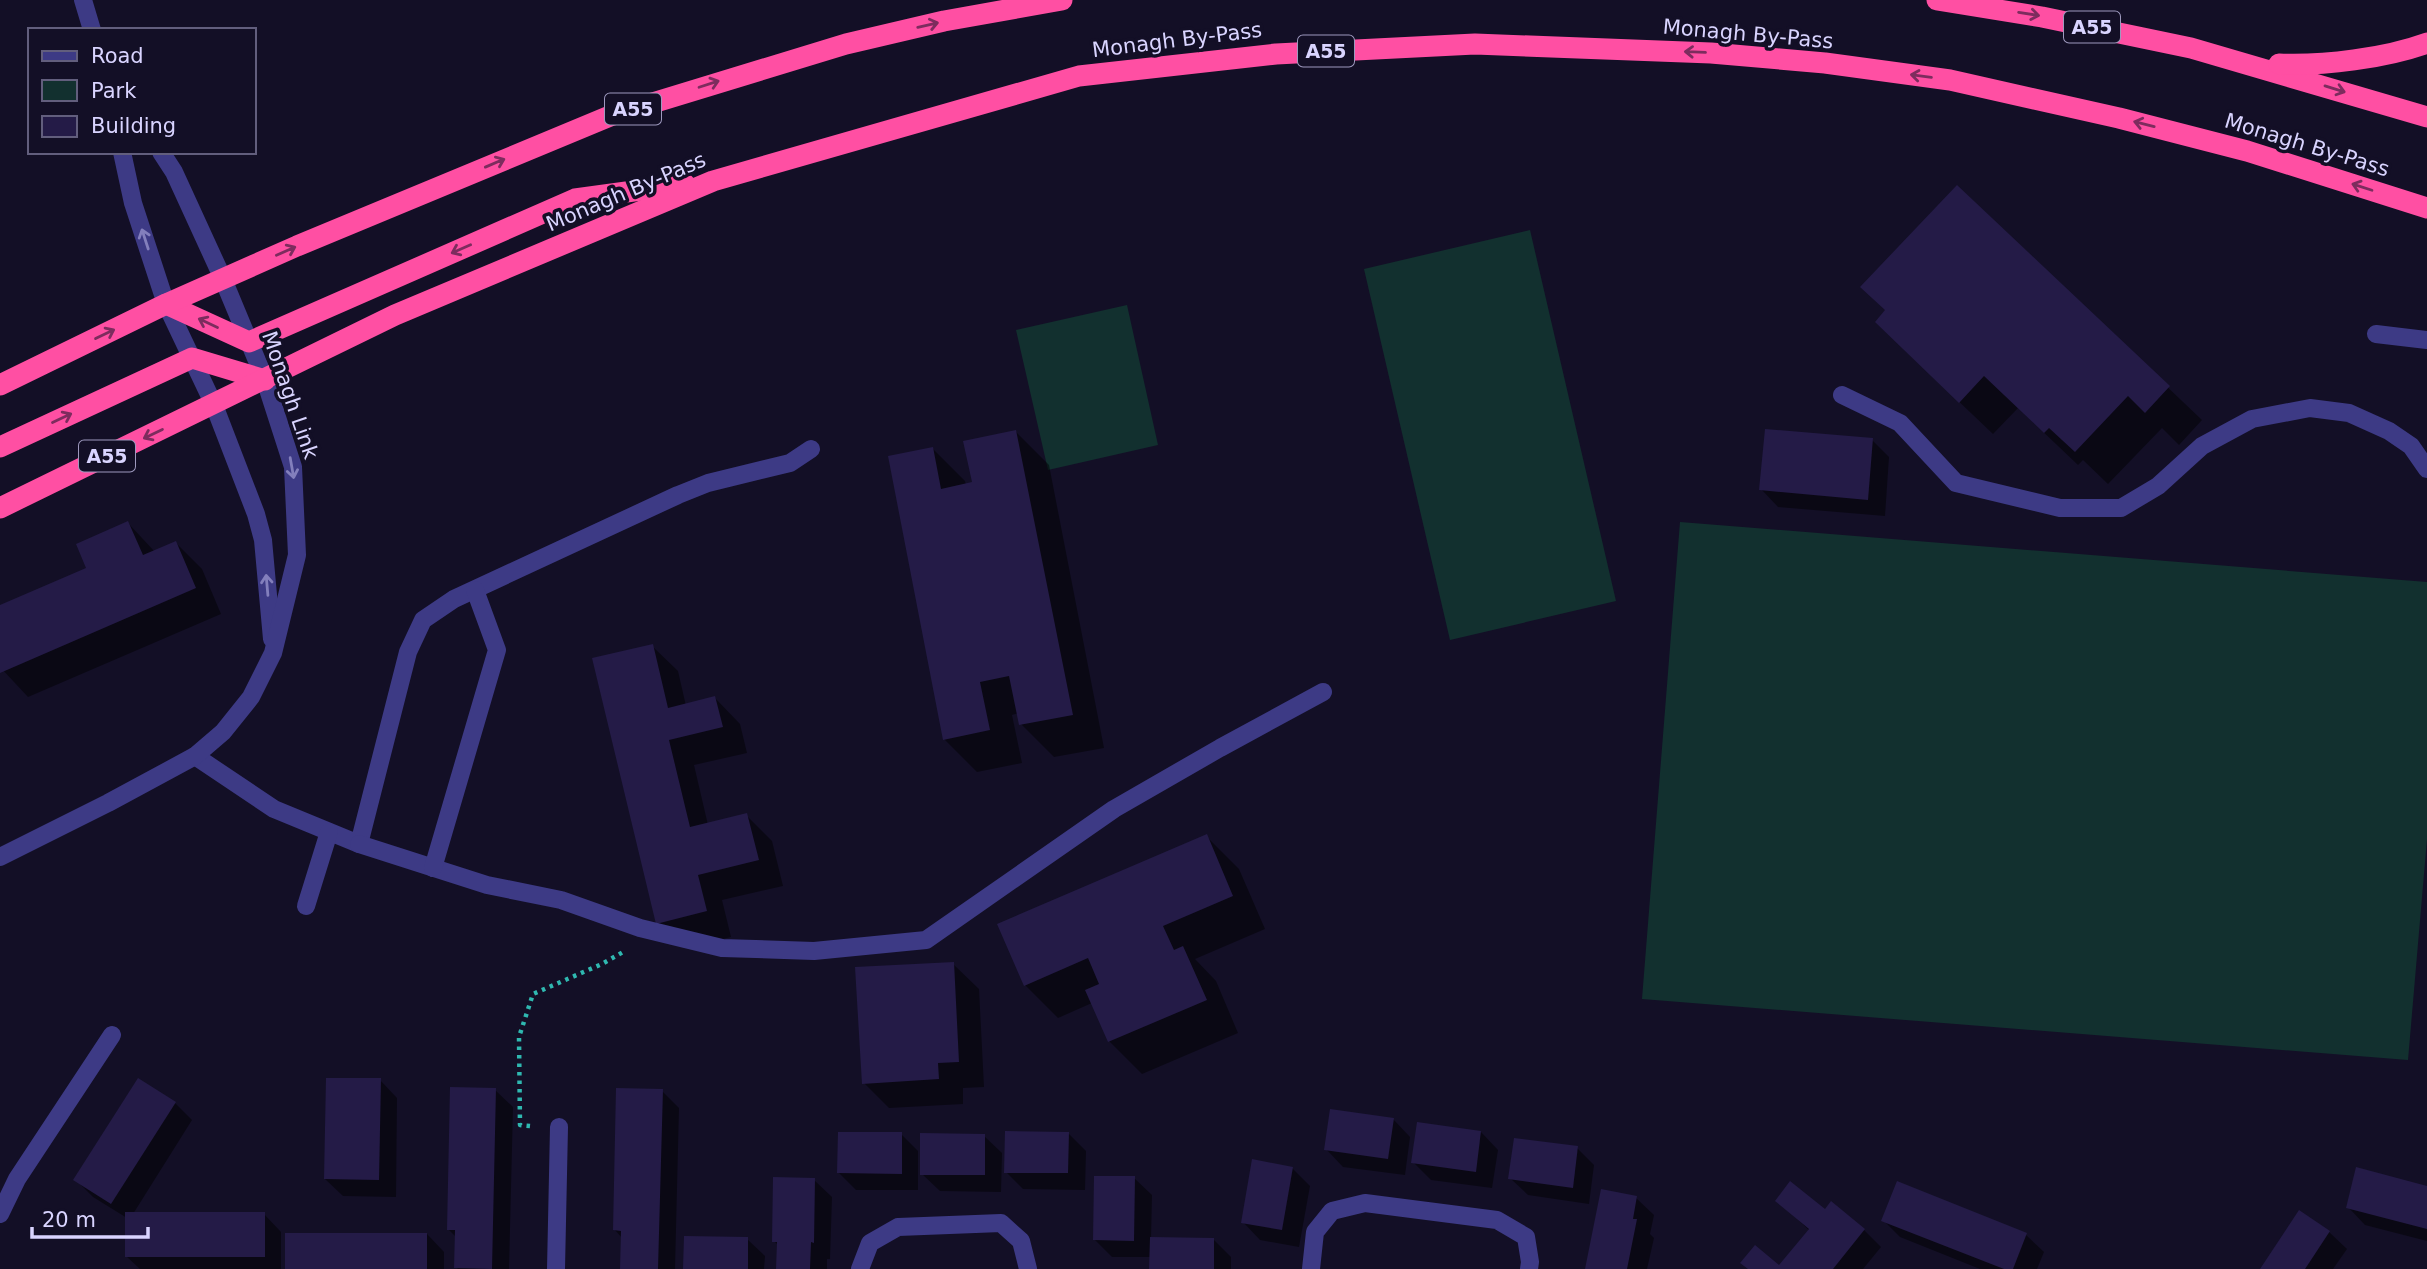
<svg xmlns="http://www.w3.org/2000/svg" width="2427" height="1269" font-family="'DejaVu Sans',sans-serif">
<rect width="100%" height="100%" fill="#130f26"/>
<!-- green -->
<g fill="#12302f">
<polygon points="1530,230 1616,601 1450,640 1364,269"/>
<polygon points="1127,305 1158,445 1048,470 1016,330"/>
<polygon points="1680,522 2427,582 2427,839 2408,1060 1642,999"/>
</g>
<!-- shadow -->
<g fill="#0007">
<polygon points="1957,187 2202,420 2179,445 2162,428 2108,484 2083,460 2078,465 2018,408 1993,434 1910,355 1887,311"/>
<polygon points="1016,432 1049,465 1104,748 1054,757 1021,724 1019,713 1012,715 1022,763 977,772 944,739 933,449 965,481 966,485 974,484"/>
<polygon points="1872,440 1889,457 1885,516 1778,507 1761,489"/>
<polygon points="128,523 155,552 176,543 202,569 221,614 28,697 0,667 0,607 88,569"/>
<polygon points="652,646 678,671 686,706 715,698 740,724 747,753 694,765 708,825 746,815 772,841 783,886 722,900 731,937 684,948 658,923"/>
<polygon points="1206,836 1239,869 1265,929 1195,959 1216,981 1238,1033 1142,1074 1109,1041 1092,1003 1058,1018 1025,985"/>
<polygon points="953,964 979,989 984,1087 963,1088 963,1104 889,1108 864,1083"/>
<polygon points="380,1080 397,1098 396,1197 343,1196 325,1179"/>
<polygon points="495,1090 513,1107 509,1269 458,1269 456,1267 456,1237 448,1229"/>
<polygon points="662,1091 679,1108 675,1269 623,1269 622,1238 615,1230"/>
<polygon points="175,1103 192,1120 133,1214 264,1214 281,1232 281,1269 140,1269 126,1256 127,1218 93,1197 75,1179"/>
<polygon points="1393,1119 1410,1137 1405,1175 1343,1167 1326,1149"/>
<polygon points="1481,1132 1498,1150 1492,1188 1431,1180 1413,1162"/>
<polygon points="1068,1133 1086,1151 1085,1190 1023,1189 1006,1172"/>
<polygon points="901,1134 918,1151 918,1190 856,1190 839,1173"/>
<polygon points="984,1136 1002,1153 1001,1192 940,1191 922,1174"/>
<polygon points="1577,1148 1594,1165 1589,1204 1528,1195 1510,1178"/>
<polygon points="1292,1168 1310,1186 1299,1247 1260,1240 1243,1222"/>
<polygon points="1134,1178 1152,1195 1151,1239 1213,1239 1231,1257 1231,1269 1151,1269 1151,1257 1112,1257 1095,1240"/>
<polygon points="814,1180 832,1197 830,1259 827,1259 827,1269 778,1269 779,1246 774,1241"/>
<polygon points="2427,1187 2427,1241 2365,1225 2348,1207"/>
<polygon points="1636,1198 1654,1215 1650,1234 1654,1238 1647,1269 1586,1269"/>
<polygon points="1777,1200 1826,1212 1864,1230 1881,1247 1863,1269 1749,1269 1780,1268 1810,1231"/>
<polygon points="1883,1220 2026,1235 2044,1252 2037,1269 1980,1269 1900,1237"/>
<polygon points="2329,1232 2347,1249 2333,1269 2261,1269"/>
<polygon points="427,1234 444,1252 444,1269 287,1269"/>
<polygon points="747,1239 765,1256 764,1269 685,1269"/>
</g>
<!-- building -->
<g fill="#241b47">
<polygon points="1957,185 2170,386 2145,413 2128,396 2075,452 2049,428 2044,433 1984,376 1959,403 1875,322 1885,310 1860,287"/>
<polygon points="1765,429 1873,438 1868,500 1759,490"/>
<polygon points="1016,430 1073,715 1019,725 1009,676 980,682 990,730 943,740 888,456 933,447 941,489 972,482 963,441"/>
<polygon points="128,521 143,555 176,541 196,588 0,673 0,605 86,568 76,544"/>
<polygon points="653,644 668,708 715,696 723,727 669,740 690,827 747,813 759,860 698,875 707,911 656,924 592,658"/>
<polygon points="1207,834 1233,896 1163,926 1174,950 1183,946 1207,1000 1108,1042 1085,990 1099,984 1088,958 1024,986 997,924"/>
<polygon points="954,962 959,1062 938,1063 939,1079 862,1084 855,967"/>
<polygon points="138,1078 176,1102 111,1204 73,1180"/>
<polygon points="326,1078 381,1078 379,1180 324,1179"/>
<polygon points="450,1087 496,1088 492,1269 454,1268 455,1230 447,1230"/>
<polygon points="616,1088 663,1089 658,1269 620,1269 621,1231 613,1230"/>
<polygon points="1330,1109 1394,1118 1388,1159 1324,1150"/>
<polygon points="1417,1122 1481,1131 1476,1172 1411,1163"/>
<polygon points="1005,1131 1069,1132 1068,1173 1004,1173"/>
<polygon points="838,1132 902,1132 902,1174 837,1173"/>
<polygon points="920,1133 985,1134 985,1175 920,1175"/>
<polygon points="1514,1138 1578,1146 1573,1188 1508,1179"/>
<polygon points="1252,1159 1293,1167 1282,1230 1241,1223"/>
<polygon points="2356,1167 2427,1186 2427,1229 2346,1208"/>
<polygon points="1094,1176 1135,1176 1134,1241 1093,1240"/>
<polygon points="773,1177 815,1178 814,1243 811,1242 810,1269 776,1269 777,1242 772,1242"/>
<polygon points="1790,1181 1825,1209 1831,1201 1865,1229 1833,1269 1748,1269 1740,1263 1755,1245 1779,1265 1809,1229 1775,1201"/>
<polygon points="1897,1181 2027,1233 2013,1269 2004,1269 1881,1221"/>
<polygon points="1601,1189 1637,1196 1633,1219 1637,1219 1627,1269 1585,1269"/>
<polygon points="2299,1210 2330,1231 2311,1260 2305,1269 2260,1269"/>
<rect x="125" y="1212" width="140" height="45"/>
<rect x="285" y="1233" width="142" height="36"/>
<polygon points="684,1236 748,1237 748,1269 683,1269"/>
<polygon points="1150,1237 1214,1238 1214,1269 1149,1269"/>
</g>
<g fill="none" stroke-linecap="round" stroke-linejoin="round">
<!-- path -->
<polyline stroke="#2fb8b0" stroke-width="4.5" stroke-dasharray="3.5 5" stroke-linecap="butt" points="530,1126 520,1125 519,1037 533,994 602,964 623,952"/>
<!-- minor -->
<g stroke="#3d3a85" stroke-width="18">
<polyline points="83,0 92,30"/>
<polyline points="122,152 133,203 166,304 214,405 256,514 263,540 272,639"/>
<polyline points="2376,334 2427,340"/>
<polyline points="1842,395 1900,423 1956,483 2060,508 2121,508 2158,486 2202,446 2252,419 2310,408 2349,413 2389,431 2411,446 2427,469"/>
<polyline points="195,756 274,809 359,844 408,652 423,620 454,599 678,495 708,483 790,463 811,449"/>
<polyline points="359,844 487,885 561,900 640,928 722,948 814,951 926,940 1114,809 1220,748 1323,692"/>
<polyline points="0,857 108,803 195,756 223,732 251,697 273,653 297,555 293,467 265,380 223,279 174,172 161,152"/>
<polyline points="433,868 497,650 475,590"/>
<polyline points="306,906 329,832"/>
<polyline points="0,1214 17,1179 112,1035"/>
<polyline points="556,1269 559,1127"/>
<polyline points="860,1269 870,1243 898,1227 1001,1223 1021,1241 1028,1269"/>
<polyline points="1311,1269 1315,1232 1332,1211 1365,1203 1497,1220 1526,1237 1530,1262 1529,1269"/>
</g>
<!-- highway -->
<g stroke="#ff4fa3" stroke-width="21">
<polyline points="1937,0 2042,17 2191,48 2427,117"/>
<path d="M2279,64C2323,66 2386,58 2427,43"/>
<polyline points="166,304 249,342 575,199 685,184"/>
<polyline points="0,385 166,304 297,246 610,116 846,44 944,21 1062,0"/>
<polyline points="0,447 192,358 265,380"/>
<polyline points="0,508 395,315 713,181 1079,76 1276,54 1475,44 1711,53 1825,63 1950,80 2119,118 2247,151 2427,208"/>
</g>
</g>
<!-- one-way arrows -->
<defs><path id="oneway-shaft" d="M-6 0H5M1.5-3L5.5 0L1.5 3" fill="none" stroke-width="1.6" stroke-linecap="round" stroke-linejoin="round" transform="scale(1.75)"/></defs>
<g stroke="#7d2c5e">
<use href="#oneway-shaft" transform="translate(2029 14) rotate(9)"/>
<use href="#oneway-shaft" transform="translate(928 25) rotate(-13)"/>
<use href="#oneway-shaft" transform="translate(1695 52) rotate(-178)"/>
<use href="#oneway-shaft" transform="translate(1921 76) rotate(-173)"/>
<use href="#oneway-shaft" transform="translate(709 84) rotate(-18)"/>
<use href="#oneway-shaft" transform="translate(2335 89) rotate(17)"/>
<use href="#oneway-shaft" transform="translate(2144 124) rotate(-166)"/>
<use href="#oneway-shaft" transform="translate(495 163) rotate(-23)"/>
<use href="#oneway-shaft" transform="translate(2362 187) rotate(-162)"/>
<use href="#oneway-shaft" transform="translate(461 249) rotate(156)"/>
<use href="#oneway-shaft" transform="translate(286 251) rotate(-24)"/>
<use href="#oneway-shaft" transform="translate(208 323) rotate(-155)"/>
<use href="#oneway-shaft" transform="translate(105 334) rotate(-26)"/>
<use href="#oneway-shaft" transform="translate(62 418) rotate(-25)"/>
<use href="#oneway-shaft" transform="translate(153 434) rotate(154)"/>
</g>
<g stroke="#837fbc">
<use href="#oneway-shaft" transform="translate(145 239) rotate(-108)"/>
<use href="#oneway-shaft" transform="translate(292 468) rotate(80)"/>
<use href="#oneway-shaft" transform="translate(267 585) rotate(-95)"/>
</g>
<g text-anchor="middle" stroke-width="7" stroke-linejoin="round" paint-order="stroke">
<!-- shield labels -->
<g fill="#130f26" stroke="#9e99be" stroke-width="2">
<rect x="2064" y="11.5" width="56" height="31" rx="5"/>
<rect x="1298" y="35.5" width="56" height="31" rx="5"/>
<rect x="605" y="93.5" width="56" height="31" rx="5"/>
<rect x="79" y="440.5" width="56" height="31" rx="5"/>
</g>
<g font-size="19" font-weight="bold" fill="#d9d4ff">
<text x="2092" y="34">A55</text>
<text x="1326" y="58">A55</text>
<text x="633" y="116">A55</text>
<text x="107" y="463">A55</text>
</g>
<!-- street labels -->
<g font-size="21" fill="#d9d4ff" stroke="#130f26">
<text transform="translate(1748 34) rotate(5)" y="7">Monagh By-Pass</text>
<text transform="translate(1177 40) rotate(-7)" y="7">Monagh By-Pass</text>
<text transform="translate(2307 145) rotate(17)" y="7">Monagh By-Pass</text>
<text transform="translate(626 192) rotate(-23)" y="7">Monagh By-Pass</text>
<text transform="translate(290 395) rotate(71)" y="7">Monagh Link</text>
</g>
</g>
<!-- legend -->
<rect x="28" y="28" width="228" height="126" fill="#130f26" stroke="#625e7d" stroke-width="2"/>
<rect x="42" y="51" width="35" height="10" fill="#3d3a85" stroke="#625e7d" stroke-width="2"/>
<text x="91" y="63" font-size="21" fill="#d9d4ff">Road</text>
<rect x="42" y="80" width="35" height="21" fill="#12302f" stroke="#625e7d" stroke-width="2"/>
<text x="91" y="98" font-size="21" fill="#d9d4ff">Park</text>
<rect x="42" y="116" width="35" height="21" fill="#241b47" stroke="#625e7d" stroke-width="2"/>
<text x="91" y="133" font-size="21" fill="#d9d4ff">Building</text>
<!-- scale -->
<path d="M32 1227v10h116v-10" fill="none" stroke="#d9d4ff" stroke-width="3.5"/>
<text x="42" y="1227" font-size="21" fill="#d9d4ff" stroke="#130f26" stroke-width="5" paint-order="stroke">20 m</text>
</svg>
